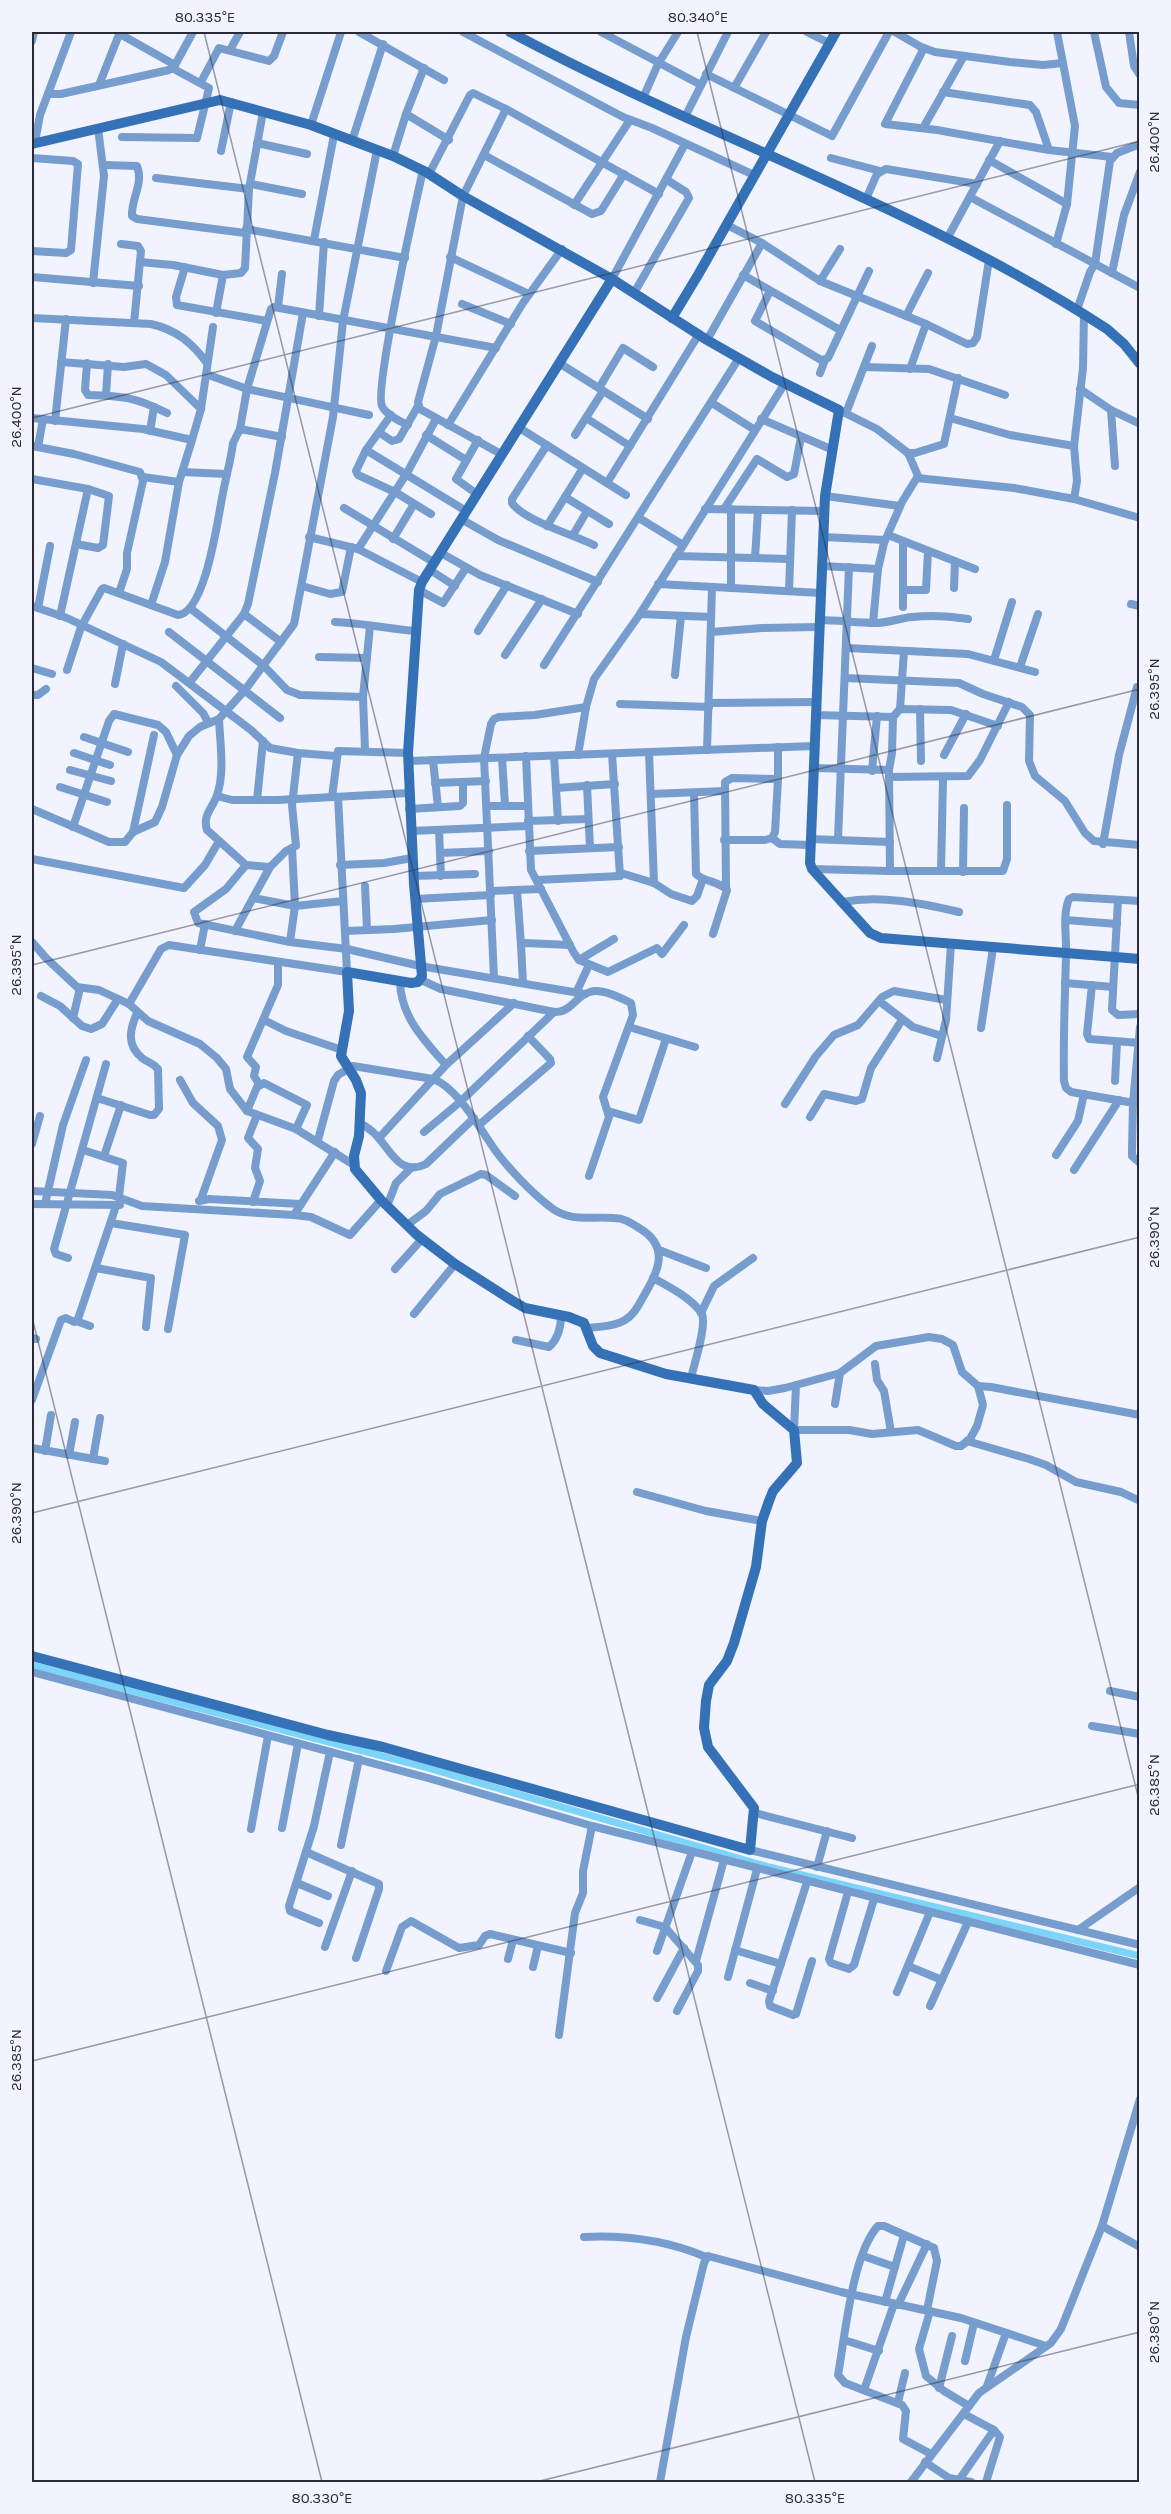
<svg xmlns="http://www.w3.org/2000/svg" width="1171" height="2514" font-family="Karla,sans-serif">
<rect width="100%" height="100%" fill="#f1f3fe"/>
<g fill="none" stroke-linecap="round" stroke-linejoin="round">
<!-- canal -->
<polyline stroke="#7dd4f9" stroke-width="7" points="32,1665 421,1766 769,1867 1140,1956"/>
<!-- street -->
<g stroke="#769dcd" stroke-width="8">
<polyline points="359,32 444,80"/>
<polyline points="463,32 623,117 652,128 754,175"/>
<polyline points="601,32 701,85"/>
<polyline points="807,32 829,43"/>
<polyline points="895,32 921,47 935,52 1010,62 1043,65 1063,63"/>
<polyline points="1094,32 1106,87 1119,103 1140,105"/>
<polyline points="1129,32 1134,66 1140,75"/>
<polyline points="120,34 175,65"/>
<polyline points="32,41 34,32"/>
<polyline points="924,48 885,124 937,130 1049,150 1112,157"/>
<polyline points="230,50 240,32"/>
<polyline points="706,74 832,136 889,32"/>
<polyline points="201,82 219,48 269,61 274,56 283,32"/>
<polyline points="99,85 120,32"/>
<polyline points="734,88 766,32"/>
<polyline points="943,92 1030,105 1036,112 1049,150"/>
<polyline points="48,94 61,94 169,70 175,65 193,32"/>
<polyline points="643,98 658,64 678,32"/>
<polyline points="406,114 449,140"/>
<polyline points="685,117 728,32"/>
<polyline points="311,125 341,32"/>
<polyline points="923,128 964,56"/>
<polyline points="122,137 197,138 209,88 172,68"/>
<polyline points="352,141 383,44"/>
<polyline points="35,142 40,115 71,32"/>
<polyline points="257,143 307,154"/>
<polyline points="221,151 231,102"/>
<polyline points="484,155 592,214 601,211 624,174"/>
<polyline points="393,156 406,114 424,68"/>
<polyline points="32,158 73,161 78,164 71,250 66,253 32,251"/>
<polyline points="831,158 880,171"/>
<polyline points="989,160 1067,204"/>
<path d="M104,165L137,166C144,184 131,198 132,216L137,219L245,233"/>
<polyline points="429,174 470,95 473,93 506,109 659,194"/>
<polyline points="156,178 249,189"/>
<polyline points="251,184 302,194"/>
<polyline points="970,197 1140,288"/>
<polyline points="866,199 877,174 886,169 977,184"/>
<polyline points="574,205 630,120"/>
<polyline points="727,225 762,243 820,281 926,324 967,344 973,343 977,337 989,260"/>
<polyline points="246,229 405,258"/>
<polyline points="948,237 1000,141"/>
<polyline points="314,240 334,135"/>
<polyline points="121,244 138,246 141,251 134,323"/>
<polyline points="1056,244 1067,204 1075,126 1057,32"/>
<polyline points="450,257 529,294"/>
<polyline points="140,262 173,265 223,275 241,273 245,268 249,189 263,112"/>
<polyline points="185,267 176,297 177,305 267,321"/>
<polyline points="1112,273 1124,215 1140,172"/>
<polyline points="743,275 840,330"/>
<polyline points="32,277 139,286"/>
<polyline points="612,279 685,144"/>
<polyline points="820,281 840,249"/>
<polyline points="93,283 104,176 98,128"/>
<polyline points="770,291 755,321 821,360 828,358 869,271"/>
<polyline points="634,293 689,198 686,192 667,180"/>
<polyline points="462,304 511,324"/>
<polyline points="278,307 282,274"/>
<polyline points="1077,310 1090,272 1095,264 1110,161 1117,153 1140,144"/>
<polyline points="216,313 223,275"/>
<polyline points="319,316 324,242"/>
<polyline points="906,316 928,273"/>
<path d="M32,318L151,324C177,330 192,343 207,363"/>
<polyline points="707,340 762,243"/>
<polyline points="61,362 124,367 146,364 166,375 201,409"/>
<path d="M87,363L85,390L88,395C123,396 135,397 167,413"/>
<polyline points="559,363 648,419"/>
<polyline points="864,367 929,369 1005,395"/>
<polyline points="910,369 926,324"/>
<polyline points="820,373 825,360"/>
<polyline points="206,374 247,389 369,415"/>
<polyline points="599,388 623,348 653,367"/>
<polyline points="1080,389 1111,410 1140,424"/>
<polyline points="106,395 108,364"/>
<polyline points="712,403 755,430"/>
<polyline points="839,410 877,429 908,453 915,453 944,444 958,378"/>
<polyline points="1111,410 1115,466"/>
<polyline points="846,413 872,346"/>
<polyline points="391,415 366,450 356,471 358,475 395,492 431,514"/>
<polyline points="32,418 143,429 192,440 201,409 213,327"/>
<polyline points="586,418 630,446"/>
<polyline points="950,418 1010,435 1074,446"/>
<polyline points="761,419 833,450"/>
<polyline points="55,421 66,319"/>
<path d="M408,425C400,421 386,415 382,406C374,390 416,201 423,170"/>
<polyline points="448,425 523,303 562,249"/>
<polyline points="518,427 626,495"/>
<polyline points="240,429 247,389 271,309 274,307 496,348"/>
<polyline points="150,431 154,407"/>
<polyline points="380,433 392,441 399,439 418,406"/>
<polyline points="426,435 466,460"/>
<polyline points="575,435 603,391"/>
<path d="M547,445L512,499V503C523,520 574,535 594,545"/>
<polyline points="32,446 74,454 140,472 143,481 127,553 127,569 119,593"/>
<polyline points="38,447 43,419"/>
<polyline points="366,450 466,511"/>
<polyline points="501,454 420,409 418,402 436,336 463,196 506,109"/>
<polyline points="182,472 227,474"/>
<polyline points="143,477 179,482"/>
<polyline points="917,478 1014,488 1074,499 1077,481 1074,446 1083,368 1084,314"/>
<polyline points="32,479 88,489 109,496 103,545 98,548 76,544"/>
<polyline points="607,483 699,334"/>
<polyline points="477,494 456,479 478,440"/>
<polyline points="825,496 900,506"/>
<polyline points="565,497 609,524"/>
<polyline points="1074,499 1140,518"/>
<polyline points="344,508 435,563"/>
<polyline points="705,509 824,511"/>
<polyline points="724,509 757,459 787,477 794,474 801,437"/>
<polyline points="639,518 683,545"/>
<polyline points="461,519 498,540 598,582"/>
<polyline points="547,526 583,468"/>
<polyline points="573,535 587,511"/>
<polyline points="888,535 975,569"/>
<polyline points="309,537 358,549 422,582"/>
<polyline points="823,537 885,540"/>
<polyline points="393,539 414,504"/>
<polyline points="358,549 407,473 436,419"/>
<polyline points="441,553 480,575 578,614"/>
<polyline points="676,556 790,559"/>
<polyline points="755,558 758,510"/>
<polyline points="822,566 878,569"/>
<polyline points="430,570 455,586"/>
<polyline points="658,584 821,593"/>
<polyline points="302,586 330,594 342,592 351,547"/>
<polyline points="731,588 731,509"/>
<polyline points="954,588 955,562"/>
<polyline points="419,590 443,603 466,568"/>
<polyline points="903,590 926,590 928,551"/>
<polyline points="789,591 792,510"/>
<polyline points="1131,604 1140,606"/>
<polyline points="151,605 165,562 179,482 192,440"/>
<polyline points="32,606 67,618 161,662 251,730 270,748 298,753 336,756"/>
<polyline points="903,607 903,541"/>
<polyline points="38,608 50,546"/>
<polyline points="190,608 264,666 287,690 300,695 363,697"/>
<polyline points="244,614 281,642"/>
<polyline points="640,614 711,617"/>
<polyline points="60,616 88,489"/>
<path d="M819,620C838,620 857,623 875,623C889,623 900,618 912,617C931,615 950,616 968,619"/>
<path d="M335,622C362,623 389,629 416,631"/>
<polyline points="873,623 878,569 884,543 902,502 918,476 908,453"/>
<polyline points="478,631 507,585"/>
<polyline points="169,632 280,718"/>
<polyline points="711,632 762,628 819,627"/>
<polyline points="847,648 968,654 1035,672"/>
<polyline points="505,655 542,599"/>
<polyline points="319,657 367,658"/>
<polyline points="994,660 1012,602"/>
<polyline points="544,665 739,358"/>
<polyline points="1020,667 1038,614"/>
<polyline points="32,668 52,674"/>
<path d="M67,670L81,627L102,589L104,588L178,615C206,613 218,516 223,493C226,476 231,460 233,443L240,429L282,437"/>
<polyline points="675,675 681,616"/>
<polyline points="845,678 959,683 983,694 1022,707 1030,715 1029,761 1035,776 1065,801 1085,833 1094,841 1140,845"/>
<polyline points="190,682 244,614 248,604 275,473 303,313"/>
<polyline points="115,684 123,644"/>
<polyline points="176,686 203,713 208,722"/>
<polyline points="32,695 38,695 46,689"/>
<polyline points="709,703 816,702"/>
<polyline points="620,704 709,707"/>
<polyline points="900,709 904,651"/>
<polyline points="920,709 921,761"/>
<polyline points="815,715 893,717 900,709 951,710 998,726"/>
<polyline points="84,737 128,752"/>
<polyline points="365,750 363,697 370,626"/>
<polyline points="707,750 712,587"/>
<polyline points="649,752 654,883"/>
<polyline points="74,753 110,765"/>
<polyline points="298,753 292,805 296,846 286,851 270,867 246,865 226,889 194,912 198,923 290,942 347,949 420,966 585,994"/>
<polyline points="578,755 586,707 594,679 640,614 785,383"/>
<polyline points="944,755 966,714"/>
<polyline points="526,756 531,870 574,953 579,960 608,972 657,948 662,954 684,925"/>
<polyline points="554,756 556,788"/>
<polyline points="502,758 505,805"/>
<polyline points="433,760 438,807"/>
<polyline points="409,761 814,746"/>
<polyline points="813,768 889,770"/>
<polyline points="70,770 111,781"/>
<polyline points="872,771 877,716"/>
<polyline points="889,777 968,776 980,760 1009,702"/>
<polyline points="435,783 486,781"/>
<polyline points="587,785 590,848"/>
<polyline points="60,787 107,802"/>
<path d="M694,793L696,874C704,882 719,881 727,890L713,934"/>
<polyline points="651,794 725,791"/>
<polyline points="217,796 232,800 277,800 409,793"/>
<polyline points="332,797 338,751 408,753"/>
<polyline points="338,797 347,972 169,945 161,949 129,1004 148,1021 200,1044 217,1058 226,1069 230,1089 247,1111 296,1129 354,1165"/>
<polyline points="257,800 263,741"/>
<polyline points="487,806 528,806"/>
<polyline points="32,809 109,842 125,842 133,832 155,822 162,807 177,755 189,736 200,727 219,719"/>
<polyline points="409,809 460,806 463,803 463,782"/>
<polyline points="528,821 588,819"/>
<polyline points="558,821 556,788 615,784"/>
<polyline points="73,827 109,721 114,714 158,725 166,732 177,755"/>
<polyline points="439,830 440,853"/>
<polyline points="411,831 528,826"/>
<polyline points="133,832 154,735"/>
<polyline points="772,838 780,844 810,845"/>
<polyline points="810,839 890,842"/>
<polyline points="838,839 849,567"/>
<polyline points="724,840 765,840 772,838 775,832 778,779 778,747"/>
<polyline points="1103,844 1119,755 1137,687"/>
<polyline points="529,851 619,847"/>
<polyline points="32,859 184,888 205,865 219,841"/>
<path d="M246,865L207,830C202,815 213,808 217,795C225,773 220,743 219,719L245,690L294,624L333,417L343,321L377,150"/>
<polyline points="340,865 384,863 412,858"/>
<polyline points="270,867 253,898 295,906 343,901"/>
<polyline points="812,869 890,871 889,770 892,753 893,717"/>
<polyline points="890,871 1003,871 1007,859 1007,805"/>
<polyline points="941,871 943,778"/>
<polyline points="963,872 964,808"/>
<polyline points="621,873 654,883 671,894 692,901 697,896 703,879"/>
<polyline points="414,876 475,874"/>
<polyline points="441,876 440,853 489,851"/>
<polyline points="537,880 620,876 612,754"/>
<polyline points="365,886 367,930"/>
<polyline points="726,888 725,782 732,778 778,779"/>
<polyline points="517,890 521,945"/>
<polyline points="491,891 541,889"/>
<polyline points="415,899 491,895"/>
<polyline points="1118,900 1112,1010 1118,1015 1140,1014"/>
<path d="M1140,901L1073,897L1069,899C1062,916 1067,937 1066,955C1065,997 1063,1039 1064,1081L1066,1088L1071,1092L1140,1104"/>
<path d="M842,902C881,895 921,903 959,912"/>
<polyline points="1066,920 1117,924"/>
<polyline points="235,931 253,898"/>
<polyline points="345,931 394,929 492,920"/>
<polyline points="32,942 46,958 77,987 99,990 129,1004"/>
<polyline points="290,942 295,906 292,848"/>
<polyline points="200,950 205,924"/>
<polyline points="579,960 614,939"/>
<polyline points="494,978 484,758 491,724 494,719 499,717 535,715 586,707"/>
<path d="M421,980L441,989L554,1012C571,1013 575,996 590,992C601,988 621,998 631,1003L633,1015L603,1097L609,1117L589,1176"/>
<path d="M400,982C401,1017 424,1040 446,1065"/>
<polyline points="523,983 521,945 525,943 570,945"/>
<polyline points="1065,983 1113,987"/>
<polyline points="1092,985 1087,1034 1089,1039 1140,1043"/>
<polyline points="576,993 589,965"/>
<polyline points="41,996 60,1006 82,1026 91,1029 102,1024 118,999"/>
<polyline points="879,1001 913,1027 942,1036"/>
<polyline points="73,1018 80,988"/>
<polyline points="264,1020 286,1031 342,1050"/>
<polyline points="629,1027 695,1047"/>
<polyline points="1140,1027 1133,1103 1132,1150 1132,1156 1140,1163"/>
<polyline points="981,1028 993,948"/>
<polyline points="937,1058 946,1020 951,944"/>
<polyline points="180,1080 193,1103 218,1126 222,1140 201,1199"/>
<polyline points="1115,1081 1117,1042"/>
<polyline points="259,1084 254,1076 256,1067 247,1057 278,985 278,962"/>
<path d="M97,1098L150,1115H154L159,1109L158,1069C153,1063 147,1062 142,1058C126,1045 130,1029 137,1013"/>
<polyline points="785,1104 816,1056 834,1035 858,1025 882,997 894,991 947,1000"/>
<polyline points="247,1111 257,1087 264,1083 307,1105 296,1129"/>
<polyline points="608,1111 639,1120 666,1039"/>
<polyline points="810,1117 824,1094 856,1101 862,1099 871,1068 902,1020"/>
<path d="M360,1123C365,1126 371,1130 375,1134C391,1150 399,1177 426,1164L474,1118"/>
<polyline points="479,1125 551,1063 550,1059 528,1036"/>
<polyline points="424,1132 460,1102 554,1012"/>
<polyline points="379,1138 446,1065 514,1003"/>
<path d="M318,1140L334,1081L338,1075L353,1066L433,1079C458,1088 480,1129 495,1150C508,1168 531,1192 549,1206C569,1223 591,1216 614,1218C624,1218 631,1223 639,1228C675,1249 654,1278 638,1306C627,1326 609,1326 588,1328"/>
<polyline points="32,1144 40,1116"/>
<polyline points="83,1150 123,1163 119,1196"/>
<polyline points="1056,1155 1078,1121 1084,1094"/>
<polyline points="104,1156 121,1105"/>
<polyline points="1074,1170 1119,1100"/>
<polyline points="32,1191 112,1195 142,1206 294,1215 311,1217 350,1235 381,1200"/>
<polyline points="199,1201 209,1199 301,1204"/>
<polyline points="253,1202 260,1181 255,1168 258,1149 248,1138 257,1115"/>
<polyline points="32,1204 120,1205"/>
<polyline points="45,1204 63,1125 86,1060"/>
<polyline points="387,1206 396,1183 411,1168"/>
<polyline points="294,1215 335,1152"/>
<polyline points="111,1223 185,1235 168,1329"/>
<polyline points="407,1225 426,1211 440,1194 481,1174 486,1175 515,1196"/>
<polyline points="659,1250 706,1268"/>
<polyline points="68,1258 56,1254 54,1249 106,1064"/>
<polyline points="96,1268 151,1278 146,1327"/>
<polyline points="395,1269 422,1239"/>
<path d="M653,1278C668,1286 693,1299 702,1314C707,1325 694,1365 691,1378"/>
<polyline points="701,1313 714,1286 753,1258"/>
<polyline points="414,1314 455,1264"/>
<polyline points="76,1321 90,1326"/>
<polyline points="32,1338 36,1339"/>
<path d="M516,1340L549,1347C558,1339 561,1326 561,1315"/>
<polyline points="875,1364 877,1380 884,1391 891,1432"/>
<polyline points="978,1386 991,1387 1140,1415"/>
<polyline points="754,1390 768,1391 785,1388 840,1373 876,1346 929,1337 942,1339 953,1345 962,1372 978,1386 983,1405 977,1426 970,1439 961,1446 956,1446 918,1430 872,1434 849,1430 794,1430 796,1385"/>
<polyline points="32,1400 61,1320 66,1318 74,1322 78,1319 116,1206"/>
<polyline points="835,1404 840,1373"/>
<polyline points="967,1441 1029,1459 1046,1465 1076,1482 1121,1492 1140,1501"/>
<polyline points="32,1448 105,1461"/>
<polyline points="45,1451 51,1415"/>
<polyline points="69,1455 75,1422"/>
<polyline points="93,1459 100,1418"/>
<polyline points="637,1492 706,1511 762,1521"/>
<polyline points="32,1672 428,1778 592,1826 1140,1965"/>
<polyline points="1110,1691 1140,1697"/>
<polyline points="1092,1726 1140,1734"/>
<polyline points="755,1813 852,1838"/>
<polyline points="282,1828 298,1744"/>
<polyline points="251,1829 268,1736"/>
<polyline points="341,1845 359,1759"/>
<polyline points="750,1850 1140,1945"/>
<polyline points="306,1852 379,1884 379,1889 356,1958"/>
<polyline points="817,1867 827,1831"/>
<polyline points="807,1882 769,2001 770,2006 793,2015 796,2014 812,1961"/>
<polyline points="297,1883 328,1896"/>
<polyline points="848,1892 829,1959 831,1963 849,1969 854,1965 874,1899"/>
<polyline points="640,1920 665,1927 698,1965 698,1971 677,2011"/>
<polyline points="319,1923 290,1911 289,1906 314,1826 330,1752"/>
<polyline points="1078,1930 1140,1887"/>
<polyline points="325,1947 352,1871"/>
<polyline points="735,1950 781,1964"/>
<polyline points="657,1951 692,1852"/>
<polyline points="508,1959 513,1940"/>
<polyline points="696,1961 724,1860"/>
<polyline points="908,1966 942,1980"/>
<polyline points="533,1967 538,1946"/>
<polyline points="386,1971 402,1927 411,1921 459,1948 479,1945 485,1936 490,1934 571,1953"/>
<polyline points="728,1977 757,1869"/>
<polyline points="750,1983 773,1991"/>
<polyline points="897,1992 930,1912"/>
<polyline points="657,1998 684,1948"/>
<polyline points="930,2006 968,1922"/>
<polyline points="559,2035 575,1913 583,1893 583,1871 592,1826"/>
<polyline points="1102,2226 1140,2247"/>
<path d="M584,2237C625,2235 668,2241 706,2257"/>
<polyline points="863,2256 895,2267"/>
<polyline points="885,2302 904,2235"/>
<polyline points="898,2305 927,2244"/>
<path d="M927,2310L937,2261L934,2248L884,2226H878C852,2254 845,2337 838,2375L845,2383L902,2405L906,2411L903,2439L931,2454"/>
<polyline points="930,2311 919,2349 926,2376 944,2391 969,2406"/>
<polyline points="844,2340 879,2351"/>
<polyline points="965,2361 974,2323"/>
<polyline points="987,2386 1006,2333"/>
<polyline points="939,2388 952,2336"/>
<polyline points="864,2390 894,2304"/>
<polyline points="898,2402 905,2373"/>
<polyline points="964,2414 994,2430 1000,2437 986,2482"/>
<polyline points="925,2462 949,2478 971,2482"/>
<polyline points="959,2480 994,2430"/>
<polyline points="660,2482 686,2337 704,2263 708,2256 841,2292 961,2318 1046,2346"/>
<polyline points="911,2482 979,2393 1051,2343 1061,2329 1102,2226 1140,2099"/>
</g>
<!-- secondary -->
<g stroke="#3571b6" stroke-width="10">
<path d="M510,32C706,137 920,207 1107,329L1124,344L1140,364"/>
<polyline points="32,144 220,100 311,125 393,156 426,172 463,196 612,279 707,340 772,377 839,410 825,496 810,863 812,869 870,933 881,938 1140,959"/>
<polyline points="672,318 698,275 836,32"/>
<polyline points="32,1656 328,1735 383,1747 750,1850 754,1808 708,1747 704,1728 706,1701 709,1685 727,1661 734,1643 756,1567 762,1521 769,1501 773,1491 797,1463 794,1430 763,1404 754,1390 666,1374 600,1353 593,1346 584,1323 569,1317 525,1308 513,1301 455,1264 417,1235 381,1200 355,1169 354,1156 359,1136 361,1093 356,1080 341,1056 349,1011 347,972 411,983 418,982 422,976 414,884 408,753 419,590 422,582 612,279"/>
</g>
</g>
<!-- ticks -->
<path fill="none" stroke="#292a35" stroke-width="1.5" stroke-opacity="0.45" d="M204,32L815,2482M697,32L1140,1804M32,418L1140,141M32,965L1140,689M32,1317L322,2482M32,1513L1140,1237M32,2061L1140,1784M536,2482L1140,2332"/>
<!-- border -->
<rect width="1171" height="2514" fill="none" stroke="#f1f3fe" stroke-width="66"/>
<rect x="33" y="33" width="1105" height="2448" fill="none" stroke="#292a35" stroke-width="2"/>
<g font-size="15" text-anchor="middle" fill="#292a35">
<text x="205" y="22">80.335°E</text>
<text x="698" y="22">80.340°E</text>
<text transform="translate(1154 142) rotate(-90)" y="5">26.400°N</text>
<text transform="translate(16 417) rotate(-90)" y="5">26.400°N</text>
<text transform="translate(1154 689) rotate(-90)" y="5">26.395°N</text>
<text transform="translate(16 965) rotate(-90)" y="5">26.395°N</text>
<text transform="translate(1154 1237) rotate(-90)" y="5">26.390°N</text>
<text transform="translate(16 1513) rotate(-90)" y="5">26.390°N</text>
<text transform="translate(1154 1785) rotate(-90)" y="5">26.385°N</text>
<text transform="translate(16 2060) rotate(-90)" y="5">26.385°N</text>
<text transform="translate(1154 2332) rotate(-90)" y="5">26.380°N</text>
<text x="322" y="2503">80.330°E</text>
<text x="815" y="2503">80.335°E</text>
</g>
</svg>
